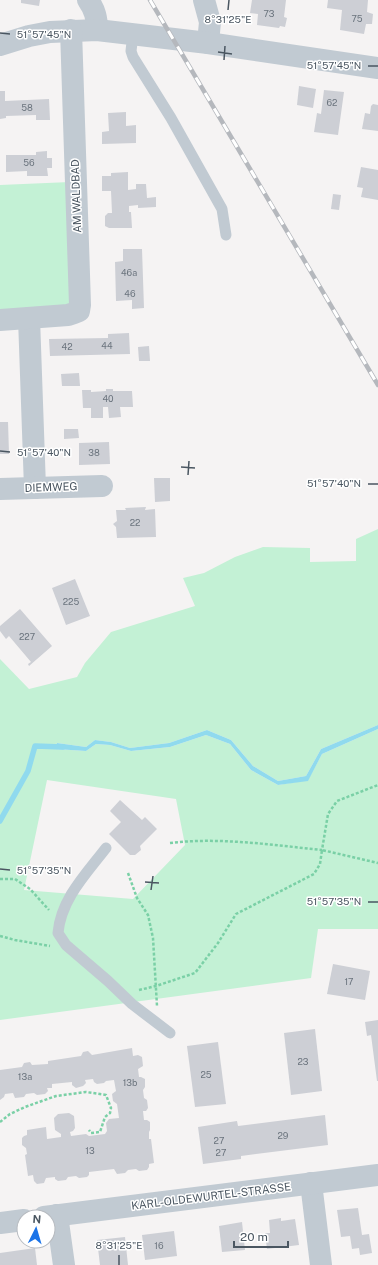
<svg xmlns="http://www.w3.org/2000/svg" width="378" height="1265" font-family="'Public Sans',sans-serif">
<rect width="100%" height="100%" fill="#f5f3f3"/>
<!-- green -->
<g fill="#c3f1d5" fill-rule="evenodd">
<polygon points="70,182 75,297 69,306 0,314 0,185"/>
<path d="M378,529V725L321,749L306,776L278,781L253,766L231,740L207,730L169,743L130,748L111,742L95,740L86,747L57,743L55,749L86,751L96,744L110,745L131,751L170,747L206,735L230,744L251,770L278,785L308,780L322,754L378,729V929H318L311,978L0,1020V659L29,689L77,677L85,663L111,632L195,606L183,578L204,573L235,557L263,547L310,548V562L356,561V539ZM47,780L176,799L185,845L133,899L24,890Z"/>
</g>
<!-- water -->
<polygon fill="#90daee" points="378,725 378,729 322,754 308,781 278,785 251,770 230,744 206,735 170,747 131,751 110,745 96,744 86,751 55,749 57,743 86,747 95,740 111,742 130,748 169,743 207,730 231,740 253,766 278,781 306,776 321,749"/>
<g fill="none" stroke-linecap="round" stroke-linejoin="round">
<!-- stream -->
<polyline stroke="#90daee" stroke-width="5.5" points="0,821 28,771 35,746 63,747"/>
</g>
<!-- building -->
<g fill="#cdcfd5">
<polygon points="21,0 40,0 39,6 21,3"/>
<polygon points="252,0 286,0 284,17 287,18 285,27 280,26 279,28 257,25 258,14 250,13"/>
<polygon points="328,0 368,0 367,12 373,14 372,24 366,24 364,34 340,30 342,10 327,8"/>
<polygon points="299,86 316,89 313,108 297,105"/>
<polygon points="324,90 344,92 338,135 314,132 317,113 321,114"/>
<polygon points="0,91 5,91 5,101 49,99 50,120 36,120 36,115 6,116 6,118 0,119"/>
<polygon points="373,104 378,105 378,131 362,129 365,113 370,114 371,106"/>
<polygon points="126,112 126,126 136,125 136,143 102,144 102,132 109,131 108,113"/>
<polygon points="47,151 47,158 52,158 52,168 47,168 48,176 27,176 27,171 6,172 6,155 36,155 36,152"/>
<polygon points="361,167 378,170 378,200 361,197 363,188 357,187"/>
<polygon points="128,172 128,190 136,189 136,184 146,184 147,198 156,197 156,207 138,208 138,205 129,206 129,212 131,212 132,228 109,228 105,226 105,216 108,213 112,213 111,191 102,191 102,176 111,176 111,173"/>
<polygon points="333,194 341,195 339,210 331,209"/>
<polygon points="123,249 142,249 144,308 132,309 132,300 116,301 115,262 123,261"/>
<polygon points="129,333 130,354 50,356 49,339 108,338 108,334"/>
<polygon points="149,346 150,361 139,361 138,347"/>
<polygon points="79,373 80,386 62,386 61,374"/>
<polygon points="106,389 113,389 113,391 132,391 133,407 120,407 121,417 109,418 108,407 103,407 103,418 91,418 91,408 83,408 82,390 91,390 91,392 106,391"/>
<polygon points="0,422 8,422 9,454 0,454"/>
<polygon points="64,429 78,429 79,438 64,439"/>
<polygon points="109,442 110,464 79,465 79,443"/>
<polygon points="154,478 170,478 170,501 155,502"/>
<polygon points="146,507 145,510 155,509 156,537 117,538 116,527 113,524 117,521 116,510 126,510 125,508"/>
<polygon points="75,579 90,616 66,625 52,588"/>
<polygon points="20,609 52,646 29,666 28,664 31,662 9,636 6,639 0,631 0,626"/>
<polygon points="120,800 142,820 145,817 157,829 140,846 141,850 135,855 130,855 109,834 121,822 110,811"/>
<polygon points="333,964 370,971 365,1000 327,994"/>
<polygon points="378,1020 378,1081 377,1081 371,1035 367,1036 365,1022"/>
<polygon points="315,1029 322,1091 291,1095 284,1033"/>
<polygon points="218,1042 226,1104 195,1107 187,1046"/>
<polygon points="132,1048 133,1056 138,1055 142,1057 143,1066 138,1069 139,1077 141,1077 145,1079 145,1087 143,1090 144,1098 147,1100 148,1108 146,1111 143,1111 144,1120 147,1120 150,1122 150,1130 149,1132 149,1139 151,1139 154,1163 149,1164 149,1167 147,1170 139,1171 136,1169 128,1170 125,1173 117,1174 114,1169 89,1172 89,1175 87,1177 79,1178 76,1176 68,1177 66,1180 58,1181 55,1179 55,1177 46,1178 44,1183 37,1184 34,1181 33,1175 28,1176 25,1155 27,1154 26,1148 22,1145 22,1138 24,1136 27,1135 27,1130 46,1127 47,1139 61,1137 61,1134 55,1130 54,1118 58,1114 69,1113 74,1116 75,1128 73,1131 70,1132 71,1136 86,1134 89,1136 105,1134 107,1131 106,1123 109,1119 119,1118 117,1104 113,1101 112,1094 116,1091 114,1080 106,1081 104,1083 97,1084 94,1082 93,1079 85,1080 86,1083 83,1086 76,1088 72,1085 72,1082 52,1084 52,1088 47,1088 48,1091 45,1094 37,1095 34,1093 26,1094 24,1097 15,1098 13,1093 5,1094 4,1097 0,1100 0,1070 22,1067 24,1063 30,1062 32,1065 48,1064 48,1061 81,1056 83,1052 88,1051 92,1055"/>
<polygon points="325,1115 328,1145 241,1156 241,1159 203,1164 198,1127 237,1121 238,1126"/>
<polygon points="358,1208 362,1235 369,1234 372,1253 360,1255 359,1248 352,1249 350,1236 341,1237 337,1210"/>
<polygon points="281,1218 281,1221 295,1219 299,1245 267,1249 265,1233 270,1233 269,1220"/>
<polygon points="242,1222 245,1250 222,1252 219,1226"/>
<polygon points="174,1231 177,1256 145,1260 142,1235"/>
<polygon points="125,1237 128,1265 100,1265 97,1240"/>
<polygon points="35,1248 37,1265 0,1265 0,1253"/>
</g>
<g fill="none" stroke-linecap="round" stroke-linejoin="round">
<!-- path -->
<g stroke="#7ad0a6" stroke-width="2.5" stroke-dasharray="3 2" stroke-linecap="butt">
<path d="M170,843C220,837 272,845 322,850L328,814L337,801L378,785"/>
<polyline points="128,873 137,898 148,915 153,938 157,1006"/>
<polyline points="0,879 15,879 30,889 49,910"/>
<polyline points="0,936 15,940 50,946"/>
<polyline points="139,990 156,986 195,973 218,943 236,914 314,874 320,864 322,850 378,863"/>
<polyline points="0,1122 10,1114 25,1107 56,1096 86,1092 106,1095 111,1108 110,1113 105,1117 100,1132 91,1133 89,1130"/>
</g>
<!-- service -->
<g stroke="#c1cad2" stroke-width="11">
<polyline points="133,34 131,51 133,57 171,118 222,209 226,235"/>
<path d="M106,848C86,874 61,899 58,933L66,945L108,981L132,1004L170,1033"/>
</g>
<!-- minor -->
<g stroke="#c1cad2" stroke-width="22">
<path d="M88,0C95,10 97,18 97,30"/>
<polyline points="204,0 210,22 208,43"/>
<polyline points="0,45 29,36 50,32 97,30 208,43 378,68"/>
<polyline points="29,318 35,488"/>
<polyline points="0,320 68,315 74,313 79,311 80,305 71,30"/>
<polyline points="0,489 102,486"/>
<polyline points="311,1183 321,1265"/>
<polyline points="57,1215 64,1265"/>
<polyline points="44,1217 378,1175"/>
<polyline points="0,1223 24,1220"/>
</g>
<!-- rail casing -->
<g stroke="#b5b8bd" stroke-width="4.5">
<polyline id="rail" points="150,0 378,385"/>
</g>
<!-- rail -->
<use href="#rail" stroke="#fff" stroke-width="3" stroke-dasharray="9" stroke-linecap="butt"/>
</g>
<!-- ticks -->
<path fill="none" stroke="#4a5661" stroke-width="1.5" d="M228,10L229,0M0,33L10,34M218,52L232,54M224,60L225,46M368,66H378M0,451L10,452M181,467L195,468M188,475L189,461M368,484H378M0,869L10,870M145,882L159,883M151,890L153,876M368,902H378M119,1265V1255"/>
<g text-anchor="middle" stroke-width="3" stroke-linejoin="round" paint-order="stroke">
<!-- number labels -->
<g font-size="9" fill="#6b747e">
<text x="269" y="17">73</text>
<text x="357" y="22">75</text>
<text x="332" y="106">62</text>
<text x="27" y="111">58</text>
<text x="29" y="166">56</text>
<text x="129" y="276">46a</text>
<text x="130" y="297">46</text>
<text x="107" y="349">44</text>
<text x="67" y="350">42</text>
<text x="108" y="402">40</text>
<text x="94" y="456">38</text>
<text x="135" y="526">22</text>
<text x="71" y="605">225</text>
<text x="27" y="640">227</text>
<text x="349" y="985">17</text>
<text x="303" y="1065">23</text>
<text x="206" y="1078">25</text>
<text x="25" y="1080">13a</text>
<text x="130" y="1086">13b</text>
<text x="283" y="1139">29</text>
<text x="219" y="1144">27</text>
<text x="90" y="1154">13</text>
<text x="221" y="1156">27</text>
<text x="159" y="1249">16</text>
</g>
<!-- street labels -->
<g font-size="11" fill="#4a5661" stroke="#fff">
<text transform="translate(76 196) rotate(-92)" y="4">AM WALDBAD</text>
<text transform="translate(51 487) rotate(-2)" y="4">DIEMWEG</text>
<text transform="translate(211 1196) rotate(-7)" y="4">KARL-OLDEWURTEL-STRASSE</text>
</g>
</g>
<g font-size="10" text-anchor="middle" fill="#4a5661" stroke="#fff" stroke-width="3" stroke-linejoin="round" paint-order="stroke">
<text x="228" y="23">8°31'25"E</text>
<text x="44" y="38">51°57'45"N</text>
<text x="334" y="69">51°57'45"N</text>
<text x="44" y="456">51°57'40"N</text>
<text x="334" y="487">51°57'40"N</text>
<text x="44" y="874">51°57'35"N</text>
<text x="334" y="905">51°57'35"N</text>
<text x="119" y="1249">8°31'25"E</text>
</g>
<!-- north arrow -->
<g transform="translate(36 1229) rotate(5)"><circle r="19" fill="#ffffff" stroke="#b7bbc0"/>
<path d="M0-3L7 15L0 10L-7 15Z" fill="#1a73e8"/>
<text y="-6" font-size="11" font-weight="bold" text-anchor="middle" fill="#4a5661">N</text>
</g>
<!-- scale -->
<path d="M234 1241v6h54v-6" fill="none" stroke="#4a5661" stroke-width="2"/>
<text x="240" y="1241" font-size="12" fill="#4a5661" stroke="#ffffff" stroke-width="3" paint-order="stroke">20 m</text>
</svg>
